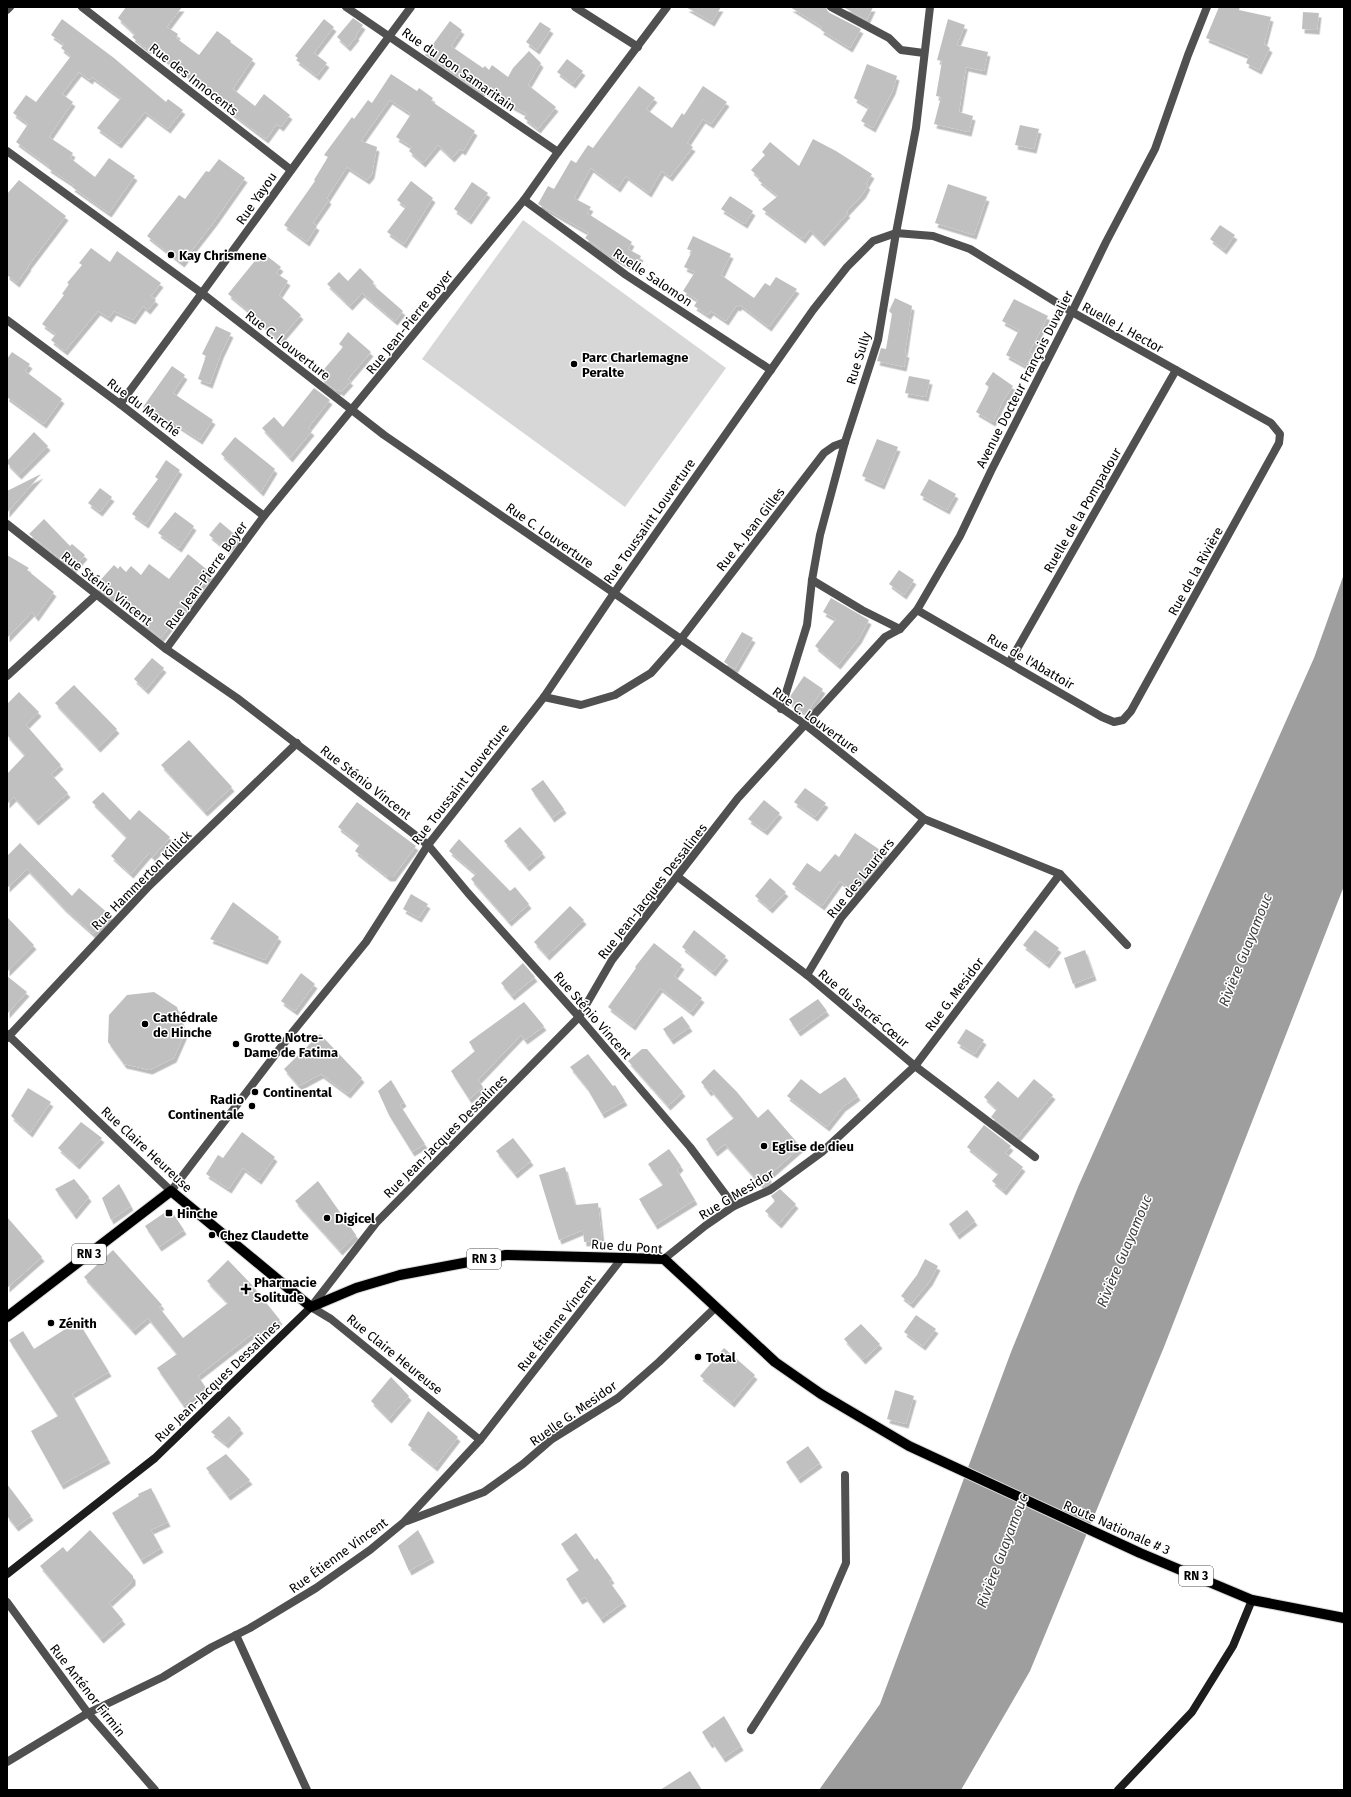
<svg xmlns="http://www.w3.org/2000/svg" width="1351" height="1797" font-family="'Fira Sans',sans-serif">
<defs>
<filter id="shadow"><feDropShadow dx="2.5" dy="4.5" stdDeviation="0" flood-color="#0004"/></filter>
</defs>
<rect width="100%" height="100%" fill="#fff"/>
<!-- green -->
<polygon fill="#d7d7d7" points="523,220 726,368 625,507 422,359"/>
<!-- water -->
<polygon fill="#9e9e9e" points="1344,574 1344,886 1164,1347 1030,1671 961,1790 819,1790 880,1704 1011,1352 1078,1187 1314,658"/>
<!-- building -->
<g fill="#c0c0c0" filter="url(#shadow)">
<polygon points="126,7 182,7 167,27 178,34 176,38 199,55 217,31 231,41 230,42 253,59 233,89 255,106 264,94 290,115 281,127 277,124 266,139 221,105 225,100 189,73 187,75 149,48 148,50 132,37 135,34 118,18"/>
<polygon points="686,7 721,7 712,22"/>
<polygon points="790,7 826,7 828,12 861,29 850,48 821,30 822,27"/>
<polygon points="843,7 873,7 867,20"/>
<polygon points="1219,7 1240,7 1239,10 1271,17 1264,44 1270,48 1259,70 1246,63 1249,56 1206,38"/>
<polygon points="1303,12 1319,13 1317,30 1302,29"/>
<polygon points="353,18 363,25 356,35 357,36 348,47 337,37"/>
<polygon points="62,19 114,58 166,102 168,99 183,110 168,129 145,112 119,144 97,128 121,98 92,77 90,80 79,72 62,94 73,102 49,137 73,153 70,158 95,177 109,158 135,176 109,213 72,187 74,185 48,168 49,166 16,142 28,124 13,113 26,95 36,102 71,56 61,48 64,44 51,35"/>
<polygon points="324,19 334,27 314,53 327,63 317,76 296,60 298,58 295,56"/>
<polygon points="948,19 965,25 957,45 988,52 984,71 966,67 959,112 973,116 969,132 934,124 941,97 936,96 942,61 937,60"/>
<polygon points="450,21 462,30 451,46 483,68 485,66 489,70 492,65 508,77 513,68 529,51 541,63 528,85 556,107 538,129 524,118 527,114 483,90 481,93 425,55"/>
<polygon points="540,22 551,29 537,50 526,42"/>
<polygon points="567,59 583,71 573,84 557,72"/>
<polygon points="867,64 897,76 893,90 873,128 861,121 869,107 854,98"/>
<polygon points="391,74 417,91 419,88 433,98 431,101 475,131 463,151 460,149 452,158 438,145 423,163 409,151 412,147 396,137 411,114 390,100 361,141 377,147 372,174 367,180 347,167 327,198 329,200 313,223 317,226 307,242 284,225 315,181 314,180 328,157 324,155 352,117 354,119 368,100 372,103"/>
<polygon points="639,86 655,98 646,109 672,128 682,113 684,115 703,86 727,102 711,124 703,119 687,143 693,147 670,177 662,171 649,193 626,176 618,188 591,168 574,198 591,207 587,213 632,242 628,249 641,256 635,269 611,256 585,238 589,233 538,204 548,186 554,189 571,160 576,163 588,145 593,148"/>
<polygon points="1020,125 1039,129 1034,149 1015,145"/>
<polygon points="813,139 836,151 872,174 866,184 868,185 863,194 846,212 848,213 822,242 810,230 803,239 762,209 778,196 758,180 760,178 751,170 765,155 762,152 770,142 799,166"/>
<polygon points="219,159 245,178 214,222 182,263 147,236 179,195 185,199 206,171 209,172"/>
<polygon points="19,180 66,216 28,266 29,266 17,283 7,275 7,194"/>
<polygon points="411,181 433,198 404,244 387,232 406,207 397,200"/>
<polygon points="472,182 488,193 469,220 454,209"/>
<polygon points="948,184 987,197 974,235 935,223"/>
<polygon points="730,196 753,211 745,224 721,209"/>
<polygon points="1220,225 1235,235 1224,250 1210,239"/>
<polygon points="693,236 731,254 721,275 754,298 765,283 770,286 776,277 797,289 769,327 740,305 738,307 736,306 726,321 711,311 708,315 694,306 698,300 683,291 695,272 684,267 692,251 687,249"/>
<polygon points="91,248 110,262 117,251 161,283 151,296 156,300 148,310 143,306 133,320 114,311 109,318 98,311 65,351 51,340 56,334 42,324 64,295 62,294 69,284 67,283 82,265 79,263"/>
<polygon points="262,252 281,267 276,273 288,281 279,295 301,315 279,341 261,323 262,322 228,294"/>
<polygon points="360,268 374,282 372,284 403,311 395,321 362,293 350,306 327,284 339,272 348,281"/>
<polygon points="895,298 912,306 905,353 907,353 904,367 877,361 881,348 886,349 892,314 889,311"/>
<polygon points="1014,299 1048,316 1029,353 1032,354 1026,366 1006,355 1019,330 1002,321"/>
<polygon points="216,326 231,333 221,354 210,384 198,379 206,356 202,354"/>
<polygon points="348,332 371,352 348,379 351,381 341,392 339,390 337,391 321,379 323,377 320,374 343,347 339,344"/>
<polygon points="12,352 30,364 25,371 62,399 44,424 7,397 7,359"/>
<polygon points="172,366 185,375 173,393 213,420 200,440 174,423 172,426 157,415 156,416 143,407"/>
<polygon points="993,372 1013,386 1003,401 993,422 976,412 989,387 985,384"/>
<polygon points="909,376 930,380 926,397 905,393"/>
<polygon points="314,388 330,400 308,428 312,431 290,458 262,428 274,417 283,427"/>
<polygon points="34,432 48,446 19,475 7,463 7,461"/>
<polygon points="235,437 275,469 261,492 221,454"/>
<polygon points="877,439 898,447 882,485 862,476"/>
<polygon points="166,460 180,470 146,524 132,514 158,479 155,477"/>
<polygon points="41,474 7,513 7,491"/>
<polygon points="929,479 956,494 947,510 920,495"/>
<polygon points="100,488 112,497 100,512 88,503"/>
<polygon points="175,512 194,526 179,548 158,533"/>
<polygon points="44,519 70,546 72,544 85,555 73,569 29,534"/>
<polygon points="220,522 238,537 227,550 209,535"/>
<polygon points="188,554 211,573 161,638 140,621 142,619 113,595 110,598 95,586 114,565 118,569 120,566 126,572 131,566 141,575 149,564 169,579"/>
<polygon points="7,555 29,568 27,570 54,592 36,617 32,612 7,638"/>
<polygon points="899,570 914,580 904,595 889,584"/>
<polygon points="831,598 869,620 859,639 838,665 815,646 836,619 823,612"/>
<polygon points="742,632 753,638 735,669 724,662"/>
<polygon points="152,658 164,668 146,690 134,679"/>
<polygon points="804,676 823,689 806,714 789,702 791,695"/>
<polygon points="74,685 117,729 98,748 55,703"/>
<polygon points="19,692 39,712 26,725 61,765 51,774 68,793 36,821 14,797 7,804 7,774 25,755 7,735 7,704"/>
<polygon points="189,740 232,787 205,812 161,765"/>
<polygon points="543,780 564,809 552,818 531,789"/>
<polygon points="805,788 826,803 815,817 794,802"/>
<polygon points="103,792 130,820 139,810 170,837 153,857 149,853 131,874 111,856 127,837 92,802"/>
<polygon points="764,800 780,813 765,831 748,819"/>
<polygon points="357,802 416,846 393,877 388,877 355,851 360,844 338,827"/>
<polygon points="520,827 543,853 527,867 504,841"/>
<polygon points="855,833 886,854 855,893 840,881 822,906 792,884 807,863 820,872 835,854 839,857"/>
<polygon points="459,839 510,891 515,887 529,904 509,922 471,879 476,874 449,851"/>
<polygon points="20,843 72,896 79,888 110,915 93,934 64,908 27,869 7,888 7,856"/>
<polygon points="770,878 786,892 770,909 755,896"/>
<polygon points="411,894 428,904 419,918 403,909"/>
<polygon points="233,902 279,937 265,960 210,939"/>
<polygon points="570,906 584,920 547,956 534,942"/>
<polygon points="7,917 34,945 7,972"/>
<polygon points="694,930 726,956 713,972 682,947"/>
<polygon points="1035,930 1059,948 1047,964 1023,945"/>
<polygon points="654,943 682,965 674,976 702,998 691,1012 660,988 633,1026 608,1007 636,968 635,967"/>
<polygon points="1085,950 1094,976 1073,984 1064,958"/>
<polygon points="523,963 535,977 512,996 501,983"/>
<polygon points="301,973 315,984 295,1011 281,1001"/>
<polygon points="7,976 27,992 7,1014"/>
<polygon points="154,992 177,1007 185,1033 174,1058 150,1070 124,1064 108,1042 109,1015 127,995"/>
<polygon points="818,999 827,1011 798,1032 789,1019"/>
<polygon points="524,1002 544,1026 525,1040 521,1035 478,1080 483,1087 469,1099 451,1071 475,1051 469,1042"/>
<polygon points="682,1016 690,1027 671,1040 663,1029"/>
<polygon points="966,1029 984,1040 975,1054 957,1043"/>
<polygon points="320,1034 362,1078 348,1094 321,1074 299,1086 284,1069"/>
<polygon points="642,1049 647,1049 683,1092 668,1106 628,1061"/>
<polygon points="588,1054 613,1086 615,1085 625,1101 602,1114 587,1088 570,1067"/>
<polygon points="714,1069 737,1092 758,1118 768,1109 801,1147 767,1177 772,1182 763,1187 725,1144 715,1152 706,1139 734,1118 711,1090 709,1092 701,1082"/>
<polygon points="845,1077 858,1096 843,1107 827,1127 787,1096 801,1079 820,1094"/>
<polygon points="1034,1079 1053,1095 1018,1137 991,1117 997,1109 984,1097 998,1081 1018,1098"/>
<polygon points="391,1080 404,1102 400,1105 425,1144 412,1152 389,1115 378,1091"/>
<polygon points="28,1088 51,1102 30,1133 11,1116"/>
<polygon points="81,1122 102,1138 77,1165 58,1148"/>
<polygon points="984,1125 1011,1146 1005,1153 1023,1167 1004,1191 992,1181 999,1173 967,1147"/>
<polygon points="242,1132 275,1157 259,1180 243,1168 229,1189 206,1174 218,1155 223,1158"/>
<polygon points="513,1138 531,1161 515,1174 496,1151"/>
<polygon points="669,1149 681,1166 677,1170 695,1200 655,1225 639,1199 663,1185 648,1164"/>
<polygon points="565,1167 575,1205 598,1203 602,1240 584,1242 583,1230 559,1240 539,1175"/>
<polygon points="74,1179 89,1197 74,1215 55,1189"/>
<polygon points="318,1181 356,1235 340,1251 295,1201"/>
<polygon points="119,1184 131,1206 111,1220 102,1198"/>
<polygon points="780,1189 796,1204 779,1224 765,1211 775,1201 771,1196"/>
<polygon points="170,1209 184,1230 159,1247 145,1226"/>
<polygon points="967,1210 975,1221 957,1235 949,1224"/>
<polygon points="7,1217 42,1257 7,1288"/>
<polygon points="113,1250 162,1305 159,1307 183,1338 228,1303 207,1281 228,1260 252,1285 280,1320 256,1340 252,1334 198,1376 206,1388 183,1405 157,1368 177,1354 148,1318 133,1331 84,1277"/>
<polygon points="925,1259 938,1266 930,1281 911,1304 901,1296 917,1275"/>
<polygon points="916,1315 936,1329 923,1346 904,1332"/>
<polygon points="78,1321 109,1372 72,1394 108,1459 61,1485 31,1431 58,1416 9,1340 23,1331 34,1349"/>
<polygon points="861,1324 880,1344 863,1360 844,1339"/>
<polygon points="724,1348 755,1375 732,1403 700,1376"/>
<polygon points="391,1377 409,1396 389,1419 371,1401"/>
<polygon points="895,1390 914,1396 906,1424 887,1419"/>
<polygon points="428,1411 458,1437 435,1467 408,1445"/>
<polygon points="229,1416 241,1429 226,1444 211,1432"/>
<polygon points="808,1446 820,1463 798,1479 786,1462"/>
<polygon points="226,1454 250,1480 228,1496 206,1468"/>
<polygon points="7,1484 31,1516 16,1527 7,1516"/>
<polygon points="151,1488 168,1522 151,1530 161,1548 141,1560 112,1513 139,1496 138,1494"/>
<polygon points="90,1530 133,1576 133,1581 109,1603 123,1620 101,1639 40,1566 63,1547 67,1552"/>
<polygon points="418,1530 432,1558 409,1571 398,1546"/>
<polygon points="576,1533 595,1560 597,1558 612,1579 609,1581 624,1602 601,1619 585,1597 580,1600 566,1579 579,1570 561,1544"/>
<polygon points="724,1716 741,1746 723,1758 712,1742 710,1744 702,1732"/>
<polygon points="690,1771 702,1790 660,1790"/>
</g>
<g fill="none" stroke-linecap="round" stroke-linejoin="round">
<!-- primary casing -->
<g stroke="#dbdbdb" stroke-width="12">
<polyline id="primary" points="7,1317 171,1191 311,1307 356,1288 400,1275 506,1255 664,1259 775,1362 821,1394 909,1446 1140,1553 1252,1600 1344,1618"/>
</g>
<!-- minor -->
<g stroke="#505050" stroke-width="8">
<polyline points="82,7 291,170"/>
<polyline points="346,7 558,152"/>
<polyline points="575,7 638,47"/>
<polyline points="831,7 889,38 901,50 924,53"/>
<polyline points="7,10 10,7"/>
<polyline points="7,151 203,294 384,435 806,725 924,819 1060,874 1127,945"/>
<polyline points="524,200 626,275 771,370"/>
<polyline points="7,320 120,404 264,516"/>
<path d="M120,404C219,272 313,138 411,7"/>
<polyline points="7,524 166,649 237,698 428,845 468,893 579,1017 690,1147 734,1206"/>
<polyline points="812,580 862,610 900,629"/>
<polyline points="166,649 264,516 524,200 558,152 667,7"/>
<polyline points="1009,663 1176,370"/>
<polyline points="7,676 96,595"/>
<polyline points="544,697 581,705 615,695 651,673 681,639 824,453 834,446 845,442"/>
<polyline points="781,709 807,625 812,580 820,535 845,442 878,340 896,233 916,128 930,7"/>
<polyline points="678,877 807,975 915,1066 1035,1157"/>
<polyline points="807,975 841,918 924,819"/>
<polyline points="7,1034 171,1191 291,1034 366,942 428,845 544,697 614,593 813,310 847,267 873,241 896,233 933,236 970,249 1072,312 1271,423 1280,434 1279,443 1131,711 1123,720 1114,722 1102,717 917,610"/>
<polyline points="7,1038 149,886 297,743"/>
<polyline points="664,1259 705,1226 734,1206 770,1190 822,1152 915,1066 1060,874"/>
<polyline points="480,1440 331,1319 311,1307 376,1223 579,1017 612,960 738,798 885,637 900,629 917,610 960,536 991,471 1072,312 1106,242 1155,149 1188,55 1207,7"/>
<polyline points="407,1521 484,1492 523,1464 552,1439 618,1398 659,1362 716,1307"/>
<polyline points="7,1602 88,1713 155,1790"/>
<polyline points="236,1635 307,1790"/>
<polyline points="751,1730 820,1623 846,1563 845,1475"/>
<polyline points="7,1762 88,1713 163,1677 212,1647 250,1628 316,1588 370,1550 404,1522 480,1440 622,1258"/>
</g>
<!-- secondary -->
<g stroke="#1d1d1d" stroke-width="8">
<polyline points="7,1574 155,1458 311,1307"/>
<polyline points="1118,1790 1192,1712 1233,1646 1252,1600"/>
</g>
<!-- primary -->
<use href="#primary" stroke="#000" stroke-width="10"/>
</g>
<!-- markers -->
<g fill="#000" stroke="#fff" stroke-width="1.5">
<circle cx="171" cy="255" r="4"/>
<circle cx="574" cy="364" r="4"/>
<circle cx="145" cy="1024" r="4"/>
<circle cx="236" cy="1044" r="4"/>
<circle cx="255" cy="1092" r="4"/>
<circle cx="252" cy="1106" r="4"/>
<circle cx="764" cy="1146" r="4"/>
<rect x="165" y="1209" width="8" height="8" rx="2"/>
<circle cx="327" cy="1218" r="4"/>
<circle cx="212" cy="1235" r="4"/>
<path d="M244 1283h4v4h4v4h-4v4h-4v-4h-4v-4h4z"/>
<circle cx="51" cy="1323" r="4"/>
<circle cx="698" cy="1357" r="4"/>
</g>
<g text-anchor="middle" stroke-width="3" stroke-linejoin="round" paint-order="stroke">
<!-- shield labels -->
<g fill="#fff" stroke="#4c4c4c" stroke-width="1">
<rect x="72" y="1244" width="34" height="20" rx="3"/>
<rect x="467" y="1249" width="34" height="20" rx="3"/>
<rect x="1179" y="1566" width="34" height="20" rx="3"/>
</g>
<g font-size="12" font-weight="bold" fill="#000">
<text x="89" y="1258">RN 3</text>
<text x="484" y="1263">RN 3</text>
<text x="1196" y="1580">RN 3</text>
</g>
<!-- street labels -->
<g font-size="13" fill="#000" stroke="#fff">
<text transform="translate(459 69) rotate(35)" y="5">Rue du Bon Samaritain</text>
<text transform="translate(194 79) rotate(38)" y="5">Rue des Innocents</text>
<text transform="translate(256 198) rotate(-55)" y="5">Rue Yayou</text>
<text transform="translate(653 277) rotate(34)" y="5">Ruelle Salomon</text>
<text transform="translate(409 322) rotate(-51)" y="5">Rue Jean-Pierre Boyer</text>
<text transform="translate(1123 327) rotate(29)" y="5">Ruelle J. Hector</text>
<text transform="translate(288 345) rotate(38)" y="5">Rue C. Louverture</text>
<text transform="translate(858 358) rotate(-73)" y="5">Rue Sully</text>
<text transform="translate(1024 379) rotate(-63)" y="5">Avenue Docteur François Duvalier</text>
<text transform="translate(144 407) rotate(37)" y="5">Rue du Marché</text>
<text transform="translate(1082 510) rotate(-60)" y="5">Ruelle de la Pompadour</text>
<text transform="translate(649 521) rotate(-55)" y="5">Rue Toussaint Louverture</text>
<text transform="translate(750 529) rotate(-52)" y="5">Rue A. Jean Gilles</text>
<text transform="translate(550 535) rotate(35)" y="5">Rue C. Louverture</text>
<text transform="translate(1195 571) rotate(-61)" y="5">Rue de la Rivière</text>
<text transform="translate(206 575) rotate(-54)" y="5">Rue Jean-Pierre Boyer</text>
<text transform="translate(107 588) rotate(38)" y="5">Rue Sténio Vincent</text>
<text transform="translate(1031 661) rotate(30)" y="5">Rue de l'Abattoir</text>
<text transform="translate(816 720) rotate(36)" y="5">Rue C. Louverture</text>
<text transform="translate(366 782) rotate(38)" y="5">Rue Sténio Vincent</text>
<text transform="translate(460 784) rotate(-52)" y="5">Rue Toussaint Louverture</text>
<text transform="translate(860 878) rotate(-51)" y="5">Rue des Lauriers</text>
<text transform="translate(141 880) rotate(-45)" y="5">Rue Hammerton Killick</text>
<text transform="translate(652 891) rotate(-52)" y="5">Rue Jean-Jacques Dessalines</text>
<text transform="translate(954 994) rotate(-53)" y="5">Rue G. Mesidor</text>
<text transform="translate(864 1008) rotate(40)" y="5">Rue du Sacré-Cœur</text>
<text transform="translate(593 1015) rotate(49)" y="5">Rue Sténio Vincent</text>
<text transform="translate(445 1136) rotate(-45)" y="5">Rue Jean-Jacques Dessalines</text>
<text transform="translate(147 1149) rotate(43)" y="5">Rue Claire Heureuse</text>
<text transform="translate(736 1194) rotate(-31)" y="5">Rue G Mesidor</text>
<text transform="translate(627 1246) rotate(4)" y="5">Rue du Pont</text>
<text transform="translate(556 1323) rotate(-52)" y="5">Rue Étienne Vincent</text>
<text transform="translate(395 1354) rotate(39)" y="5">Rue Claire Heureuse</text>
<text transform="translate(217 1381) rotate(-44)" y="5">Rue Jean-Jacques Dessalines</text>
<text transform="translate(573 1413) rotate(-35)" y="5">Ruelle G. Mesidor</text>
<text transform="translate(1117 1527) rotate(24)" y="5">Route Nationale # 3</text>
<text transform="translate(338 1555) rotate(-36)" y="5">Rue Étienne Vincent</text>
<text transform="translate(88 1690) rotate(52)" y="5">Rue Anténor Firmin</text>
</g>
<!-- poi labels -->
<g font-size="13" font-weight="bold" fill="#000" stroke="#fff" text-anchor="start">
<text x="179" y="260">Kay Chrismene</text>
<text x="582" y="362">Parc Charlemagne<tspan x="582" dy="15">Peralte</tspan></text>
<text x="153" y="1022">Cathédrale<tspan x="153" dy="15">de Hinche</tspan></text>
<text x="244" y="1042">Grotte Notre-<tspan x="244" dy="15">Dame de Fatima</tspan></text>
<text x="263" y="1097">Continental</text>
<text x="244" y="1104" text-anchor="end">Radio<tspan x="244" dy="15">Continentale</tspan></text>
<text x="772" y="1151">Eglise de dieu</text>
<text x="177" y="1218">Hinche</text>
<text x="335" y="1223">Digicel</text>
<text x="220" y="1240">Chez Claudette</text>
<text x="254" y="1287">Pharmacie<tspan x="254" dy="15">Solitude</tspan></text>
<text x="59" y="1328">Zénith</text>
<text x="706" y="1362">Total</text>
</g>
<!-- water labels -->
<g font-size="14" font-style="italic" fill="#3f3f3f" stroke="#fff">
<text transform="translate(1245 950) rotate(-68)" y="5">Rivière Guayamouc</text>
<text transform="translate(1124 1251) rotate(-67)" y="5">Rivière Guayamouc</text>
<text transform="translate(1002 1551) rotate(-69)" y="5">Rivière Guayamouc</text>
</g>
</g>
<!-- border -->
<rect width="1351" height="1797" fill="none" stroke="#000000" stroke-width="16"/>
</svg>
